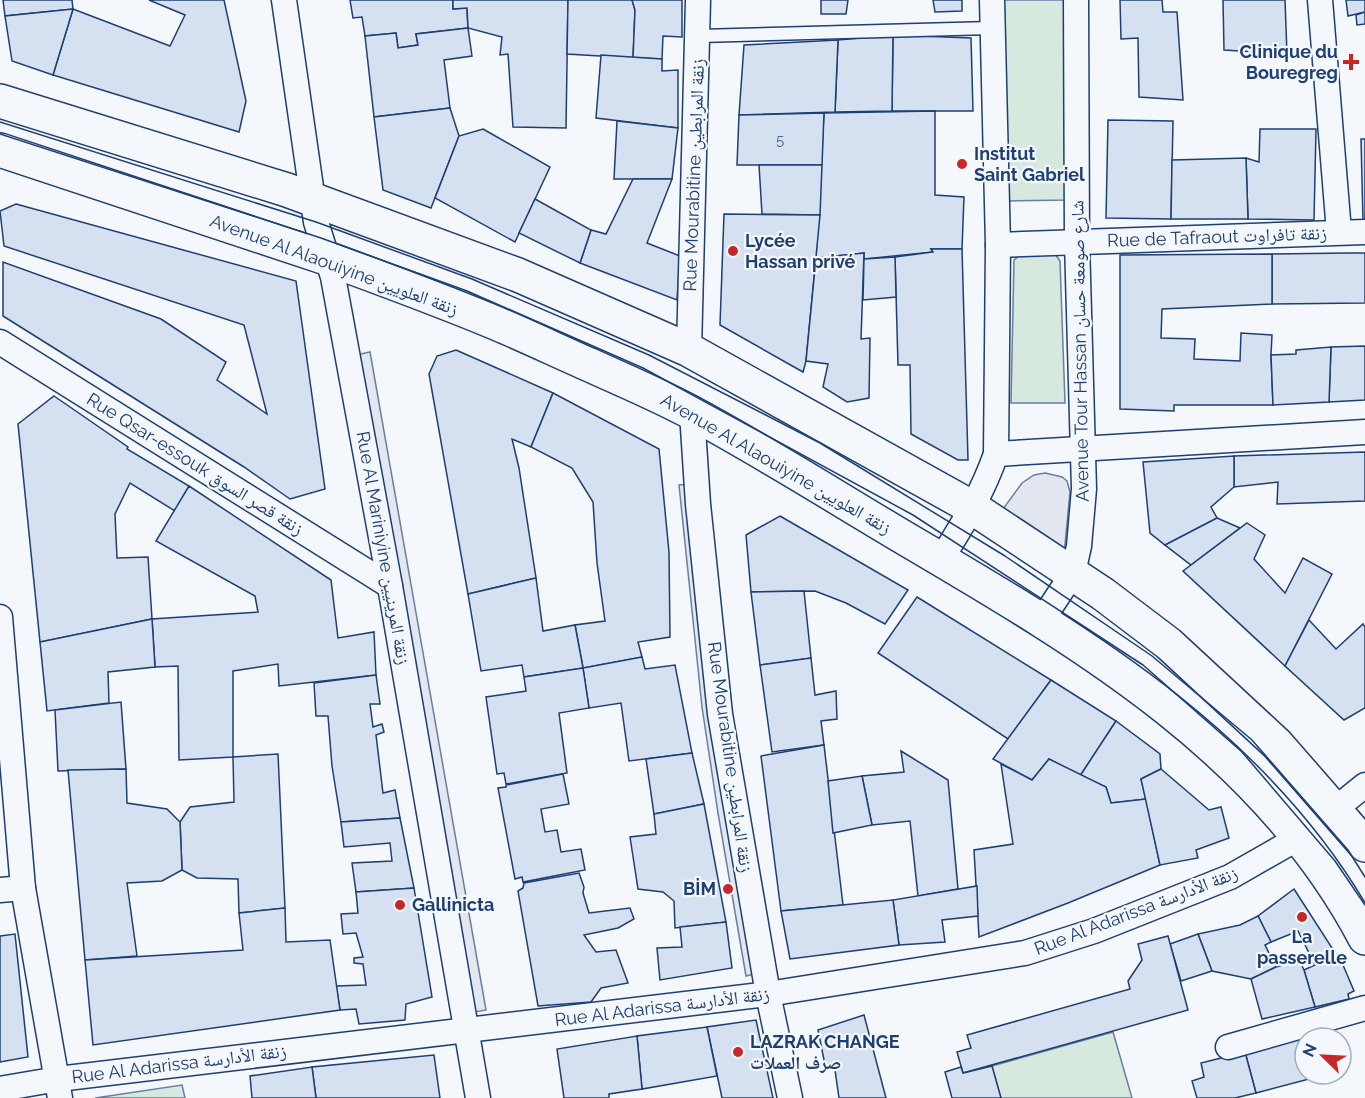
<svg xmlns="http://www.w3.org/2000/svg" width="1365" height="1098" font-family="Raleway,'Noto Naskh Arabic',sans-serif">
<rect width="100%" height="100%" fill="#f4f7fb"/>
<!-- green -->
<g fill="#d7e8df" stroke="#687fa3" stroke-width="1.5">
<polygon points="1004,0 1065,0 1068,200 1007,201"/>
<polygon points="1055,254 1060,261 1065,403 1011,403 1014,260 1020,255"/>
<polygon points="1113,1032 1132,1098 1001,1098 992,1066"/>
<polygon points="182,1085 185,1098 95,1098"/>
</g>
<!-- parking -->
<g fill="#e3e8f0" stroke="#687fa3" stroke-width="1.5">
<polygon points="370,352 486,1010 475,1012 356,355"/>
<polygon points="1045,473 1062,477 1067,481 1070,492 1064,555 1003,509 1022,483 1034,475"/>
<polygon points="690,484 758,973 746,976 718,813 702,707 679,485"/>
</g>
<!-- building -->
<g fill="#d5e0f0" stroke="#1d3f73" stroke-width="1.5">
<polygon points="3,0 72,0 73,9 5,16"/>
<polygon points="149,0 224,0 246,101 239,132 53,75 73,9 170,46 185,15"/>
<polygon points="350,0 453,0 453,9 467,8 468,28 416,34 418,45 398,48 396,33 365,36 362,17 353,18"/>
<polygon points="453,0 568,0 566,128 513,127 508,54 500,55 502,37 468,28 467,8 453,9"/>
<polygon points="568,0 632,0 635,10 633,58 567,54"/>
<polygon points="632,0 682,0 682,37 663,36 662,59 633,58 635,10"/>
<polygon points="821,0 848,0 846,14 821,14"/>
<polygon points="933,0 962,0 962,11 935,12"/>
<polygon points="1120,0 1162,0 1163,12 1177,12 1183,100 1139,97 1138,38 1121,39"/>
<polygon points="1223,0 1285,0 1287,54 1224,50"/>
<polygon points="1346,0 1365,0 1365,12 1348,16"/>
<polygon points="73,9 53,75 12,61 5,16"/>
<polygon points="1365,12 1365,24 1357,25 1356,15"/>
<polygon points="468,28 472,56 444,60 450,108 374,117 365,36 396,33 398,48 418,45 416,34"/>
<polygon points="893,35 971,38 973,111 892,111"/>
<polygon points="893,35 892,111 835,112 838,40"/>
<polygon points="838,40 835,112 739,115 744,45"/>
<polygon points="601,55 662,59 662,71 678,70 678,128 596,118"/>
<polygon points="450,108 459,136 431,208 383,190 374,117"/>
<polygon points="935,111 935,195 964,197 962,249 931,249 933,252 864,259 864,253 816,258 824,113"/>
<polygon points="824,113 822,165 737,165 739,115"/>
<polygon points="1108,120 1173,121 1171,219 1106,218"/>
<polygon points="617,121 678,128 672,179 614,179"/>
<polygon points="483,129 550,167 515,242 435,198 459,136"/>
<polygon points="1260,129 1316,129 1314,220 1248,219 1246,158 1259,162"/>
<polygon points="1361,139 1365,139 1365,221 1363,221"/>
<polygon points="1246,158 1248,219 1171,219 1172,160"/>
<polygon points="759,165 822,165 820,215 762,214"/>
<polygon points="633,179 672,179 647,243 680,256 677,300 580,263 591,230 606,234"/>
<polygon points="535,199 591,230 580,263 519,233"/>
<polygon points="16,204 296,281 325,489 290,499 244,467 3,316 3,262 161,319 226,362 217,380 267,414 244,325 4,246 0,211"/>
<polygon points="724,214 820,215 806,361 803,372 720,325"/>
<polygon points="931,249 962,249 968,460 958,460 911,434 910,365 898,365 895,257 933,252"/>
<polygon points="864,253 861,339 870,338 869,398 847,402 823,387 828,364 806,361 816,258"/>
<polygon points="1349,253 1365,253 1365,303 1272,304 1272,254"/>
<polygon points="1272,254 1272,304 1162,309 1161,338 1195,339 1194,359 1240,361 1241,333 1272,335 1271,355 1273,405 1174,405 1174,411 1120,409 1120,255"/>
<polygon points="895,257 896,297 863,300 864,259"/>
<polygon points="1365,346 1365,400 1329,402 1331,347"/>
<polygon points="1331,347 1329,402 1273,405 1271,355 1296,354 1296,350"/>
<polygon points="456,350 553,393 531,447 512,439 519,468 536,578 468,594 429,374 437,356"/>
<polygon points="553,393 659,449 669,552 670,637 638,642 642,657 583,668 575,625 605,621 597,563 593,502 572,468 531,447"/>
<polygon points="54,396 128,447 127,449 189,486 175,511 130,483 115,514 117,558 148,557 152,619 40,642 18,424"/>
<polygon points="1365,452 1365,501 1277,504 1278,482 1234,487 1234,456"/>
<polygon points="1234,456 1234,487 1211,507 1217,518 1165,545 1150,533 1143,462"/>
<polygon points="189,486 331,580 338,638 374,632 376,675 279,686 278,664 233,671 233,757 179,760 178,666 155,667 152,619 258,612 255,596 156,541"/>
<polygon points="780,516 908,590 885,624 846,603 815,591 751,592 746,535"/>
<polygon points="1217,518 1240,528 1191,565 1165,545"/>
<polygon points="1247,523 1265,535 1254,559 1285,593 1303,558 1332,574 1285,666 1183,571"/>
<polygon points="536,578 543,631 575,625 583,668 524,677 522,665 481,671 468,594"/>
<polygon points="804,591 811,658 760,665 751,592"/>
<polygon points="917,597 1051,680 1008,739 878,653"/>
<polygon points="152,619 155,667 108,672 109,703 47,711 40,642"/>
<polygon points="1309,620 1336,649 1363,624 1365,627 1365,708 1344,720 1285,666"/>
<polygon points="642,657 645,669 675,665 692,753 629,761 621,703 589,708 583,668"/>
<polygon points="811,658 815,695 836,691 837,719 821,721 824,745 772,752 760,665"/>
<polygon points="583,668 589,708 559,713 567,773 506,784 504,773 497,774 486,697 526,691 524,677"/>
<polygon points="376,675 380,704 370,704 373,727 382,724 384,732 376,735 383,793 395,790 400,818 341,822 332,766 328,716 316,716 314,683"/>
<polygon points="1051,680 1116,721 1080,776 1049,759 1032,780 993,759"/>
<polygon points="121,702 126,769 58,771 55,710"/>
<polygon points="1116,721 1160,754 1161,769 1141,779 1146,799 1111,803 1106,787 1080,776"/>
<polygon points="824,745 843,905 781,911 761,756"/>
<polygon points="901,751 948,780 958,889 918,896 910,821 872,825 862,776 904,772"/>
<polygon points="692,753 704,804 654,814 646,759"/>
<polygon points="278,754 285,908 239,913 238,879 197,878 182,870 180,822 190,807 234,802 233,757"/>
<polygon points="1049,759 1106,787 1111,803 1146,799 1160,865 1068,903 979,937 974,850 1013,844 1001,764 1032,780"/>
<polygon points="126,769 127,803 167,809 180,822 182,870 162,881 127,883 137,956 85,960 68,770"/>
<polygon points="1161,769 1209,810 1221,807 1229,838 1196,850 1198,858 1160,865 1141,779"/>
<polygon points="563,774 569,804 541,809 545,832 557,830 561,852 581,849 585,870 523,882 522,877 515,879 498,788 506,787 506,785"/>
<polygon points="862,776 872,825 833,833 828,781"/>
<polygon points="704,804 726,922 675,928 674,901 663,892 638,889 630,837 656,834 654,814"/>
<polygon points="400,818 414,888 356,892 352,863 392,861 390,843 344,847 341,822"/>
<polygon points="579,873 584,887 583,893 589,913 630,908 634,919 618,928 584,935 596,952 616,950 628,983 601,988 591,1002 538,1006 518,891 523,888 524,883"/>
<polygon points="977,886 978,916 942,920 945,942 899,945 893,900"/>
<polygon points="414,888 432,997 406,1004 405,1020 359,1024 356,1009 340,1010 336,986 366,985 363,964 354,963 354,958 363,957 356,933 343,934 341,914 358,913 356,892"/>
<polygon points="1294,889 1343,965 1354,991 1348,994 1349,999 1315,1007 1304,970 1315,965 1298,931 1271,942 1258,916"/>
<polygon points="893,900 899,945 790,959 781,911"/>
<polygon points="285,908 286,942 330,940 340,1010 93,1045 85,960 243,950 239,913"/>
<polygon points="1258,916 1271,942 1265,945 1276,967 1251,979 1212,971 1198,934 1240,925"/>
<polygon points="726,922 732,968 660,980 657,948 682,947 680,927"/>
<polygon points="15,934 28,1057 0,1062 0,936"/>
<polygon points="1198,934 1212,971 1181,981 1170,944"/>
<polygon points="1168,936 1188,1010 963,1073 957,1052 971,1048 967,1035 1130,989 1128,981 1142,960 1138,944"/>
<polygon points="1299,960 1304,970 1315,1007 1262,1019 1251,979 1276,967"/>
<polygon points="864,1015 886,1098 839,1098 834,1063 825,1065 818,1030"/>
<polygon points="756,1020 773,1098 722,1098 707,1027"/>
<polygon points="707,1027 717,1076 642,1089 637,1036"/>
<polygon points="1311,1035 1311,1038 1305,1038 1305,1074 1328,1074 1256,1093 1245,1052"/>
<polygon points="637,1036 642,1089 609,1094 609,1098 564,1098 557,1049"/>
<polygon points="1245,1052 1256,1093 1235,1098 1197,1098 1192,1081 1204,1077 1201,1063"/>
<polygon points="434,1055 440,1098 316,1098 312,1067"/>
<polygon points="992,1066 1001,1098 952,1098 945,1072 961,1067 963,1073"/>
<polygon points="312,1067 316,1098 252,1098 250,1076"/>
</g>
<g fill="none" stroke-linecap="round" stroke-linejoin="round">
<!-- service casing -->
<g stroke="#1d3f73" stroke-width="15">
<polyline id="service" points="699,36 991,28"/>
</g>
<!-- minor casing -->
<g stroke="#1d3f73" stroke-width="27">
<g id="minor">
<polyline points="284,0 316,222 333,277 390,586 478,1098"/>
<polyline points="1320,0 1339,232"/>
<polyline points="998,245 1365,232"/>
<polyline points="0,342 390,586"/>
<polyline points="689,350 698,0"/>
<polyline points="692,413 698,504 720,714 768,994 790,1098"/>
<polyline points="996,454 1365,432"/>
<path d="M942,558C964,522 982,494 996,454L998,245L992,0"/>
<polyline points="0,617 23,888 60,1098"/>
<polyline points="1042,620 1073,573 1079,546 1084,489 1077,242 1076,0"/>
<polyline points="1334,810 1365,785"/>
<polyline points="0,890 23,888"/>
<polyline points="1228,1047 1365,1008"/>
<polyline points="0,1089 58,1079 768,994 1025,953 1094,931 1230,877 1300,837"/>
</g>
</g>
<!-- primary casing -->
<g stroke="#1d3f73" stroke-width="36">
<g id="primary">
<polyline points="0,101 287,190 518,275 689,350 973,508 1103,594 1169,644 1277,744 1365,845"/>
<path d="M0,150L326,258C383,279 441,300 498,324C529,337 560,352 590,365C625,381 661,396 694,414C768,454 840,500 913,543C1088,646 1267,752 1365,938"/>
</g>
</g>
<!-- service -->
<use href="#service" stroke="#f4f7fb" stroke-width="12"/>
<!-- minor -->
<use href="#minor" stroke="#f4f7fb" stroke-width="24"/>
<!-- primary -->
<use href="#primary" stroke="#f4f7fb" stroke-width="33"/>
<!-- tram -->
<g stroke="#1d3f73" stroke-width="1.5">
<polyline points="0,122 316,222 472,279 649,355 820,443 1005,556 1152,656 1252,740 1348,850 1365,877"/>
<polyline points="0,134 321,238 467,291 643,368 913,515 1143,665 1242,752 1335,861 1365,905"/>
</g>
</g>
<!-- markers -->
<g fill="#c62828" stroke="#f4f7fb" stroke-width="2">
<path d="M1348 53h6v6h6v6h-6v6h-6v-6h-6v-6h6z"/>
<circle cx="962" cy="164" r="6"/>
<circle cx="733" cy="251" r="6"/>
<circle cx="728" cy="889" r="6"/>
<circle cx="400" cy="905" r="6"/>
<circle cx="1302" cy="917" r="6"/>
<circle cx="738" cy="1052" r="6"/>
</g>
<g text-anchor="middle" stroke-width="4.5" stroke-linejoin="round" paint-order="stroke">
<!-- number labels -->
<g font-size="15" fill="#4b6792">
<text x="780" y="145">5</text>
</g>
<!-- poi labels -->
<g font-size="18" font-weight="bold" fill="#1d3f73" stroke="#f4f7fb" text-anchor="start">
<text x="1338" y="58" text-anchor="end">Clinique du<tspan x="1338" dy="21">Bouregreg</tspan></text>
<text x="974" y="160">Institut<tspan x="974" dy="21">Saint Gabriel</tspan></text>
<text x="745" y="247">Lycée<tspan x="745" dy="21">Hassan privé</tspan></text>
<text x="716" y="895" text-anchor="end">BİM</text>
<text x="412" y="911">Gallinicta</text>
<text x="1302" y="943" text-anchor="middle">La<tspan x="1302" dy="21">passerelle</tspan></text>
<text x="750" y="1048">LAZRAK CHANGE<tspan x="750" dy="21">صرف العملات</tspan></text>
</g>
<!-- street labels -->
<g font-size="18" fill="#1d3f73" stroke="#f4f7fb">
<text transform="translate(694 175) rotate(-88)" y="6">Rue Mourabitine زنقة المرابطين</text>
<text transform="translate(1217 237) rotate(-2)" y="6">Rue de Tafraout زنقة تافراوت</text>
<text transform="translate(334 265) rotate(20)" y="6">Avenue Al Alaouiyine زنقة العلويين</text>
<text transform="translate(1080 351) rotate(-91)" y="6">Avenue Tour Hassan شارع صومعة حسان</text>
<text transform="translate(195 464) rotate(32)" y="6">Rue Qsar-essouk زنقة قصر السوق</text>
<text transform="translate(776 464) rotate(30)" y="6">Avenue Al Alaouiyine زنقة العلويين</text>
<text transform="translate(383 548) rotate(80)" y="6">Rue Al Mariniyine زنقة المرينيين</text>
<text transform="translate(730 757) rotate(82)" y="6">Rue Mourabitine زنقة المرابطين</text>
<text transform="translate(1136 911) rotate(-21)" y="6">Rue Al Adarissa زنقة الأدارسة</text>
<text transform="translate(662 1007) rotate(-7)" y="6">Rue Al Adarissa زنقة الأدارسة</text>
<text transform="translate(179 1064) rotate(-7)" y="6">Rue Al Adarissa زنقة الأدارسة</text>
</g>
</g>
<!-- north arrow -->
<g transform="translate(1323 1056) rotate(294)"><circle r="28" fill="#f4f7fb" stroke="#9eadc5" stroke-width="1.5"/>
<path d="M0-4.5L10 22L0 15L-10 22Z" fill="#c62828"/>
<text y="-9" font-size="16" font-weight="bold" text-anchor="middle" fill="#1d3f73">N</text>
</g>
</svg>
